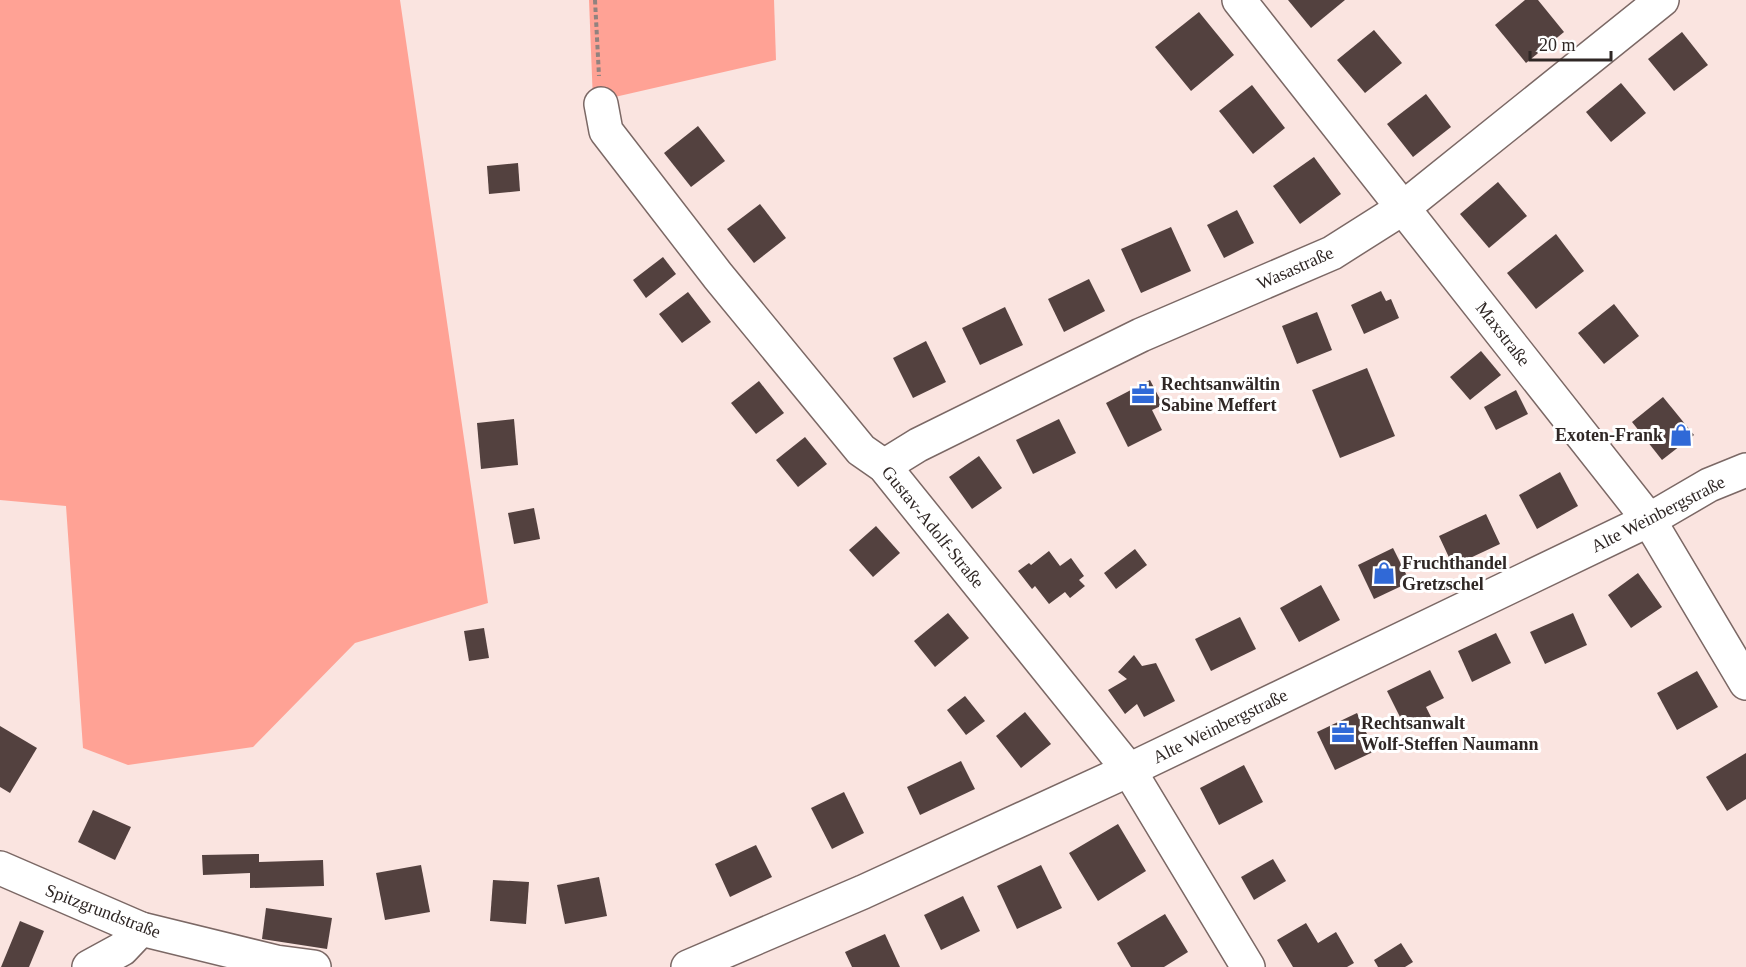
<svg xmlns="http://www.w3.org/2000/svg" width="1746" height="967" font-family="'Times New Roman',serif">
<rect width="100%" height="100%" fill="#fae4e0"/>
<!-- green -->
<g fill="#ffa295">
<polygon points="0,0 400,0 488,603 355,643 253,747 128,765 83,748 66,506 0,500"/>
<polygon points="589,0 774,0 776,60 593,102"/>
</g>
<!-- building -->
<g fill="#53413f">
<polygon points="1288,0 1345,0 1311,28"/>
<polygon points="1525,0 1538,0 1564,32 1526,63 1495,25"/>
<polygon points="1199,12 1234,55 1191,91 1155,47"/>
<polygon points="1374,30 1402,63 1365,93 1337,60"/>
<polygon points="1682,32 1708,65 1674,91 1648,59"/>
<polygon points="1621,83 1646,113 1611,142 1586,112"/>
<polygon points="1252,85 1285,128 1253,154 1219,111"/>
<polygon points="1426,94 1451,127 1413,157 1387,124"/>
<polygon points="698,126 725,161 691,187 664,153"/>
<polygon points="1314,157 1341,194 1300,224 1273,186"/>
<polygon points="518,163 520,191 489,194 487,166"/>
<polygon points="1498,182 1527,216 1489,248 1460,214"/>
<polygon points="760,204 786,238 754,263 727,229"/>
<polygon points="1237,210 1254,243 1224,258 1207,225"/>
<polygon points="1171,227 1191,271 1141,293 1121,249"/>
<polygon points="1556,234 1584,271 1536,309 1507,273"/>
<polygon points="663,257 676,274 646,298 633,280"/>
<polygon points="1089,279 1105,311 1064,332 1048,299"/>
<polygon points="1381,291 1386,301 1391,299 1399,318 1364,334 1351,305"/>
<polygon points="688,292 711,322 682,343 659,314"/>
<polygon points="1614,304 1639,336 1604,364 1578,333"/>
<polygon points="1005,307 1023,345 980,365 962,328"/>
<polygon points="1317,312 1332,350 1297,364 1282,326"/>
<polygon points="926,341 946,382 913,398 893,358"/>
<polygon points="1481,351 1501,375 1470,400 1450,377"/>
<polygon points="1367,368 1395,436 1340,458 1312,390"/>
<polygon points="1150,380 1163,405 1152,410 1162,430 1128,447 1106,403"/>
<polygon points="759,381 784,413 756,434 731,403"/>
<polygon points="1516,390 1528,414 1496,430 1484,407"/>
<polygon points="1663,397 1694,435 1662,460 1632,422"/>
<polygon points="514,419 518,465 481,469 477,423"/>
<polygon points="1059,419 1076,453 1033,474 1016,440"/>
<polygon points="805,437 827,464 798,487 776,460"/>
<polygon points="979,456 1002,488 972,509 949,477"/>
<polygon points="1560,472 1578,506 1537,529 1519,495"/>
<polygon points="534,508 540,539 514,544 508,513"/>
<polygon points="1486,514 1500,544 1453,566 1439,536"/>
<polygon points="876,526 900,553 873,577 849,550"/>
<polygon points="1393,548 1410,582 1374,599 1358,565"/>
<polygon points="1135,549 1147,565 1116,589 1104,573"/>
<polygon points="1049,551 1060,566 1071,558 1084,576 1079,580 1085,586 1070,598 1065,592 1049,604 1035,586 1032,589 1018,571 1029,563 1031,565"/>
<polygon points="1638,573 1662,607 1631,628 1608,595"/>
<polygon points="1321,585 1340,620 1299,642 1280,608"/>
<polygon points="948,613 969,638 935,667 914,641"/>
<polygon points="1573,613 1587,645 1545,664 1530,632"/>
<polygon points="1240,617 1256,649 1211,671 1195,639"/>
<polygon points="484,628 489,658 469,661 464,631"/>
<polygon points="1496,633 1511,663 1472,682 1458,651"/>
<polygon points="1134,655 1142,666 1156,663 1175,701 1144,717 1137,704 1125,714 1108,690 1127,679 1118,672"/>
<polygon points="1430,670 1444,698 1426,707 1432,719 1407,731 1387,691"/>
<polygon points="1697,671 1718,707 1677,730 1657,693"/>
<polygon points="965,696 985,721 966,735 947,710"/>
<polygon points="1025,712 1051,744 1021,768 996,736"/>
<polygon points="1357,713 1375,751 1335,770 1317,732"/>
<polygon points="0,726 37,748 10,793 0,787"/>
<polygon points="1746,753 1746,799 1727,811 1706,777"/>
<polygon points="961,761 975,789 920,815 907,787"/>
<polygon points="1244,765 1263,802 1219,825 1200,788"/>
<polygon points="844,792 864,833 832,849 811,808"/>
<polygon points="93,810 131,827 115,860 78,842"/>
<polygon points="1118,824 1146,871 1098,901 1069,853"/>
<polygon points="756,845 772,877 730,897 715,864"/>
<polygon points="259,854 259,862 323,860 324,886 250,888 250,873 203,875 202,855"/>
<polygon points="1273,859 1286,881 1254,900 1241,877"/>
<polygon points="421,865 430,912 385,920 376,873"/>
<polygon points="1041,865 1062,908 1017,929 997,886"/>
<polygon points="599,877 607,916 565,924 557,885"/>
<polygon points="493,880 529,882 526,924 490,921"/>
<polygon points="963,896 980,931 941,950 924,915"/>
<polygon points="266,908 332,918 327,949 262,939"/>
<polygon points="1165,914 1188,952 1164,967 1131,967 1117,943"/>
<polygon points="20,921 44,931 29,967 1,967"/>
<polygon points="1306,923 1318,943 1336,932 1354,963 1347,967 1293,967 1277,940"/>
<polygon points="885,934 900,967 852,967 845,952"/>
<polygon points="1401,943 1413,962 1405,967 1378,967 1374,960"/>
</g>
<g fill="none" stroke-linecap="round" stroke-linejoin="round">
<!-- minor casing -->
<g stroke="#7b6865" stroke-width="36">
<g id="minor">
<polyline points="1239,0 1649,520 1746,683"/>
<polyline points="601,104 606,131 718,276 861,450 884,466 1129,770 1248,967"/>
<polyline points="884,466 918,445 1141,335 1332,253 1403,208 1662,0"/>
<polyline points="0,868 141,929 276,962 314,967"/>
<polyline points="89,967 122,949 141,929"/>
<polyline points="688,967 863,892 1129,770 1649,520 1709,485 1746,470"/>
</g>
</g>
<!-- path -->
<polyline stroke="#91827f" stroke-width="4" stroke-dasharray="4.5 3" stroke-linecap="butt" points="595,0 599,76"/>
<!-- minor -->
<use href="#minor" stroke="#fff" stroke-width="33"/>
</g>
<!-- icons -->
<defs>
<g id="office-bare" transform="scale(1.8)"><path d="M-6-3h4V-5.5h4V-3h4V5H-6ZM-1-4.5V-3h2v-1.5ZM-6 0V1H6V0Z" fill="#3069d7" stroke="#fff" stroke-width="2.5" paint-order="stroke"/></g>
<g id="shop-bare" transform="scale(1.8)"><path d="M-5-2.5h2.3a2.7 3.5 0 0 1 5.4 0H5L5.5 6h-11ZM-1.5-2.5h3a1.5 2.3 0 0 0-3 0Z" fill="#3069d7" stroke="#fff" stroke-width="2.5" paint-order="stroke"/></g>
</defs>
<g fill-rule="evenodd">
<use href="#office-bare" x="1143" y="394"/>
<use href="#shop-bare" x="1681" y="435"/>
<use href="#shop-bare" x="1384" y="573"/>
<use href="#office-bare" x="1343" y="733"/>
</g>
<g text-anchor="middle" stroke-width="6" stroke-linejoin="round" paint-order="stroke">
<!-- street labels -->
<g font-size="18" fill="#2f2725" stroke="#fff">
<text transform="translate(1295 268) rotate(-24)" y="6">Wasastraße</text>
<text transform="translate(1503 334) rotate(52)" y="6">Maxstraße</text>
<text transform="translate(1658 514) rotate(-27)" y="6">Alte Weinbergstraße</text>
<text transform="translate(933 527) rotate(51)" y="6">Gustav-Adolf-Straße</text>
<text transform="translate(1220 726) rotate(-26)" y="6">Alte Weinbergstraße</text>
<text transform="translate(103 911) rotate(21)" y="6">Spitzgrundstraße</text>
</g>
<!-- poi labels -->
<g font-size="18" font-weight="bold" fill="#2f2725" stroke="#fff" text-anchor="start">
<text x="1161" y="390">Rechtsanwältin<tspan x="1161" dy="21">Sabine Meffert</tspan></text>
<text x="1663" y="441" text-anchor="end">Exoten-Frank</text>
<text x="1402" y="569">Fruchthandel<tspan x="1402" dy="21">Gretzschel</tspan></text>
<text x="1361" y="729">Rechtsanwalt<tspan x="1361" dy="21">Wolf-Steffen Naumann</tspan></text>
</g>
</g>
<!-- scale -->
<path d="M1530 51v9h81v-9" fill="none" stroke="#2f2725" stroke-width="3"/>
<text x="1539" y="51" font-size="18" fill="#2f2725" stroke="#ffffff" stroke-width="4.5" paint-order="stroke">20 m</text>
</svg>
